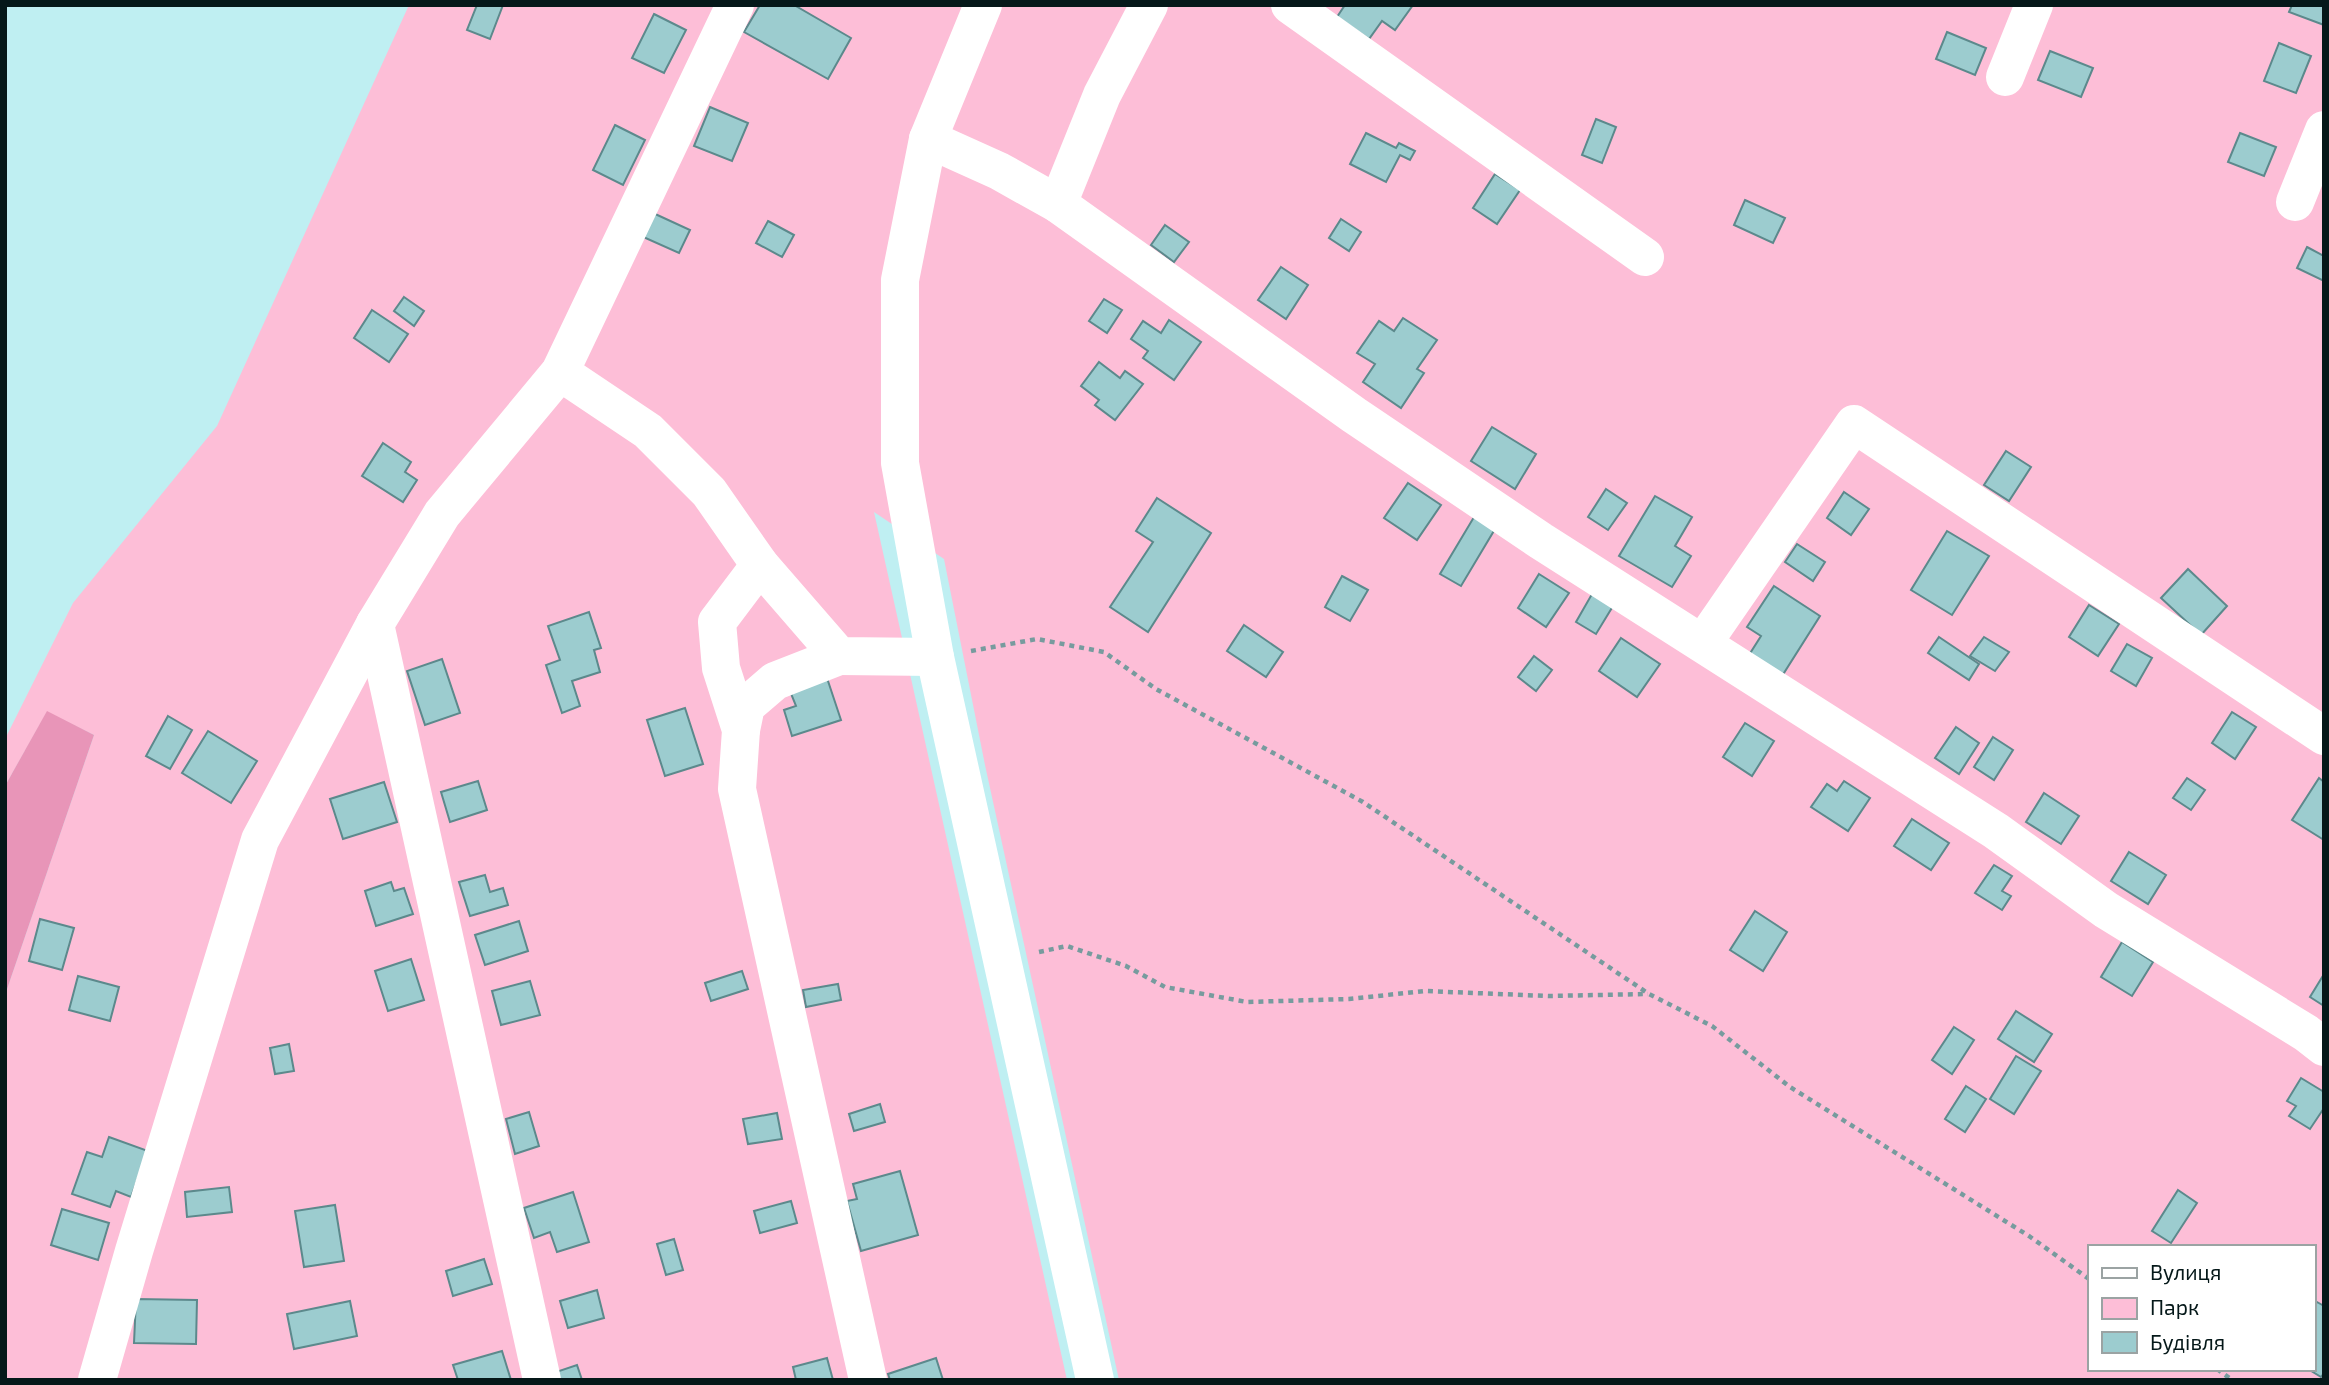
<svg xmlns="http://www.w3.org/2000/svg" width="2329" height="1385" font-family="'Exo 2',sans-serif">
<rect width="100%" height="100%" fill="#bfeff2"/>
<!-- green -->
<path fill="#fdbed7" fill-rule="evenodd" d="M409,5H2324V1380H1119L985,765L944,559L874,512L1067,1380H5V995L94,735L47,712L5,786V739L73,603L217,426ZM2089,1247H2313V1369H2089Z"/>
<!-- forest -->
<polygon fill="#e895b8" points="47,711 94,735 5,995 5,786"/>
<!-- building -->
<g fill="#9ccccf" stroke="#5c898c" stroke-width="2">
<polygon points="477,5 503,5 490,39 467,30"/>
<polygon points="760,5 794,5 851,38 828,79 744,32"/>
<polygon points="1345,5 1413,5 1395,30 1382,21 1369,39 1337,17"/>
<polygon points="2292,5 2324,5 2324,25 2289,12"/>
<polygon points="654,14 686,30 664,73 632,58"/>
<polygon points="1947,32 1986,48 1975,75 1936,59"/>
<polygon points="2279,43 2311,56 2296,93 2264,81"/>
<polygon points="2050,51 2093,68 2081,97 2038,80"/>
<polygon points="710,107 748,123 732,161 694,146"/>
<polygon points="1596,119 1616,127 1602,163 1582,155"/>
<polygon points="615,125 645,140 623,185 593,170"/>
<polygon points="1366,133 1396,148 1399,143 1415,151 1410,160 1400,155 1386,182 1350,164"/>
<polygon points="2240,133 2276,147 2264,176 2228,162"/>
<polygon points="1495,174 1520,190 1497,224 1473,208"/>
<polygon points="1745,200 1785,218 1773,243 1734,225"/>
<polygon points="653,213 690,230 679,253 641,236"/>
<polygon points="1341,219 1361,232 1349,251 1329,238"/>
<polygon points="768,221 794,235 782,257 756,243"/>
<polygon points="1165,225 1189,242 1174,262 1151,245"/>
<polygon points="2307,247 2324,256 2324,281 2297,268"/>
<polygon points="1281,267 1308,285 1286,319 1258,300"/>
<polygon points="404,297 424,311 414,326 394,311"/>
<polygon points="1104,299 1122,310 1107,333 1089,321"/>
<polygon points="372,310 408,334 389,362 354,338"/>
<polygon points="1403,318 1437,340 1417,369 1424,373 1401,408 1363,382 1375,364 1357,353 1379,321 1394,331"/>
<polygon points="1169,320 1201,342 1174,380 1143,358 1148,351 1131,339 1143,321 1161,333"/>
<polygon points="1099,362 1120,378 1125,371 1143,384 1115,420 1095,405 1099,400 1081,386"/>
<polygon points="1492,427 1536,454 1515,489 1471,461"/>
<polygon points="383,443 411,462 405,472 417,480 403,502 362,476"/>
<polygon points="2006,451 2031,467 2009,501 1984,485"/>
<polygon points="1408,483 1441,505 1417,540 1384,518"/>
<polygon points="1606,489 1627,503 1608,530 1588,517"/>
<polygon points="1844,492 1869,509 1851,535 1827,518"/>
<polygon points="1655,496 1692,517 1675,546 1691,556 1672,587 1619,556"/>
<polygon points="1157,498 1211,533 1148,632 1110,607 1153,542 1136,531"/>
<polygon points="1474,517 1495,529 1461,586 1440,574"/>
<polygon points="1947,531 1989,556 1952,615 1911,590"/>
<polygon points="1797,544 1825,562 1813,581 1785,562"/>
<polygon points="2188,569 2227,606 2201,635 2161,598"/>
<polygon points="1539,574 1569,593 1546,627 1518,608"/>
<polygon points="1342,576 1368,590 1350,621 1325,607"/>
<polygon points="1774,586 1820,616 1782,676 1749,655 1761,636 1747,627"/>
<polygon points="1592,594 1613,606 1596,634 1576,622"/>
<polygon points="2089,605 2119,624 2098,656 2069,637"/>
<polygon points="589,612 601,648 594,650 600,672 572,681 580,706 562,713 546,665 560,660 548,626"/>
<polygon points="1244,625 1283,652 1266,677 1227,651"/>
<polygon points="1939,637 1979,664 1969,680 1928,653"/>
<polygon points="1984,637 2009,652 1995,671 1970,656"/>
<polygon points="1621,638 1660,664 1637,697 1599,671"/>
<polygon points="2127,644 2152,658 2136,686 2111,671"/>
<polygon points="1534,656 1552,670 1536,691 1518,677"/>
<polygon points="442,659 460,713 425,725 407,671"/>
<polygon points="827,678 841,720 792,736 784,710 796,706 790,691"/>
<polygon points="685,708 703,764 665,776 647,720"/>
<polygon points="2232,712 2256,727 2235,759 2212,743"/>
<polygon points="168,716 192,730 170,769 146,756"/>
<polygon points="1745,723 1774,741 1752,776 1723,757"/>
<polygon points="1956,727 1979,743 1959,774 1935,758"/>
<polygon points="208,731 257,761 231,803 182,773"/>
<polygon points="1993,737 2013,750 1994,780 1974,767"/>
<polygon points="2187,778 2205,790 2191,810 2173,798"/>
<polygon points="2319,778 2324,782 2324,840 2292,820"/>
<polygon points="478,781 487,810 450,822 441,792"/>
<polygon points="1844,781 1870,798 1848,831 1811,807 1827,784 1837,791"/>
<polygon points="384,782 397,822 343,839 330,799"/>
<polygon points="2044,793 2079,816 2061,844 2026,822"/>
<polygon points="1912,819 1949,843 1931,870 1894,846"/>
<polygon points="2129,852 2166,875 2148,904 2111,881"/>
<polygon points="1994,865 2012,876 2002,891 2011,896 2002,910 1975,893"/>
<polygon points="485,875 490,892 503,888 508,905 470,916 459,882"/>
<polygon points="391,882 394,891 404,888 413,914 376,926 365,891"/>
<polygon points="1755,911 1787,932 1763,971 1730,950"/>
<polygon points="40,919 74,928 62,970 29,961"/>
<polygon points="519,921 528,951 485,965 475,935"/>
<polygon points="2122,942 2153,962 2132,996 2101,977"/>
<polygon points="411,959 424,1000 388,1011 375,971"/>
<polygon points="742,971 748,989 711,1001 705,983"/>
<polygon points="2324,974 2324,1006 2310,997"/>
<polygon points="78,976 119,987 110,1021 69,1010"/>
<polygon points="530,981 540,1015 501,1025 492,991"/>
<polygon points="838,984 841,1000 806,1007 803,990"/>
<polygon points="2016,1011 2052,1034 2034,1062 1998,1039"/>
<polygon points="1954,1027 1974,1040 1952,1074 1932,1060"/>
<polygon points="289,1044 294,1071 275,1074 270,1048"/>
<polygon points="2016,1056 2041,1071 2014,1114 1990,1099"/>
<polygon points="2301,1078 2324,1092 2324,1108 2310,1129 2289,1116 2296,1106 2287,1101"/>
<polygon points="1966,1086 1986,1099 1965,1132 1945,1119"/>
<polygon points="880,1104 885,1122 854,1131 849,1114"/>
<polygon points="529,1112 539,1146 515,1154 506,1119"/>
<polygon points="777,1113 782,1139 748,1144 743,1119"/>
<polygon points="109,1137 148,1151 131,1197 116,1191 110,1207 72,1194 87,1152 102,1157"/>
<polygon points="900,1171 918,1235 861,1251 847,1201 857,1199 853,1184"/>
<polygon points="229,1187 232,1212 187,1217 185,1192"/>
<polygon points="2178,1190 2197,1203 2171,1243 2152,1231"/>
<polygon points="573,1192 589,1242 557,1252 550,1232 534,1238 524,1208"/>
<polygon points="791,1201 797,1223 760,1233 754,1211"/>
<polygon points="335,1205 344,1261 304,1267 295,1211"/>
<polygon points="62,1209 109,1223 98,1260 51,1245"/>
<polygon points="674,1239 683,1270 666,1275 657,1244"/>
<polygon points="484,1259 492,1284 453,1296 446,1271"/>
<polygon points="597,1290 604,1318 568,1328 560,1301"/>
<polygon points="136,1299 197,1300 196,1344 134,1343"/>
<polygon points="350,1301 357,1336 294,1349 287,1314"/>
<polygon points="2317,1302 2324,1306 2324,1373 2321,1377 2308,1369 2313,1369 2313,1308"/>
<polygon points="502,1351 511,1380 458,1380 453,1365"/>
<polygon points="827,1358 833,1380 796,1380 793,1367"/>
<polygon points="936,1358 943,1380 890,1380 888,1374"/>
<polygon points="577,1365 582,1380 559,1380 556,1372"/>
</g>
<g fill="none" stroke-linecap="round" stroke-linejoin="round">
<!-- path -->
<g stroke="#779b9e" stroke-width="4.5" stroke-dasharray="5 5" stroke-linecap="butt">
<polyline points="971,651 1037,639 1104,652 1156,689 1363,802 1649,994 1712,1026 1790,1087 2029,1236 2089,1279"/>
<polyline points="1039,952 1067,946 1126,966 1165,987 1247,1002 1349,999 1425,991 1548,996 1648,994"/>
<polyline points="2217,1369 2232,1380"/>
</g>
<!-- minor -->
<g stroke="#fff" stroke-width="38">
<polyline points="983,5 928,139 900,280 900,463 935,657 1095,1380"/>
<polyline points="1290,5 1645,257"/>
<polyline points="2005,77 2034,5"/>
<polyline points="928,139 999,171 1058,204 1354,415 1541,541 1996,831 2106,910 2306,1033 2324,1047"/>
<polyline points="2295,202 2324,130"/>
<polyline points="1058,204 1102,95 1149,5"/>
<polyline points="560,372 648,431 709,492 760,565 839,656 935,657"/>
<polyline points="760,565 717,622 721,668 741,730 737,789 868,1380"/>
<polyline points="375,624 542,1380"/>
<polyline points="1703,643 1854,424 2324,736"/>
<polyline points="741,730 746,706 775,681 839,656"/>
<polyline points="97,1380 134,1251 260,840 375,624 442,514 560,372 735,5"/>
</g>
</g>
<!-- border -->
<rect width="2329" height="1385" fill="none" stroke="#051819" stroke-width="14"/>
<!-- legend -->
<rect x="2088" y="1245" width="228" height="126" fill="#ffffff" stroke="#9ba3a3" stroke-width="2"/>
<rect x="2102" y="1268" width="35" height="10" fill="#ffffff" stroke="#9ba3a3" stroke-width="2"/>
<text x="2150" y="1280" font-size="21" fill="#051819">Вулиця</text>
<rect x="2102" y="1298" width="35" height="21" fill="#fdbed7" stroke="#9ba3a3" stroke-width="2"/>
<text x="2150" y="1315" font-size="21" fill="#051819">Парк</text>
<rect x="2102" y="1332" width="35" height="21" fill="#9ccccf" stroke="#9ba3a3" stroke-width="2"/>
<text x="2150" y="1350" font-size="21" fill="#051819">Будівля</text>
</svg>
